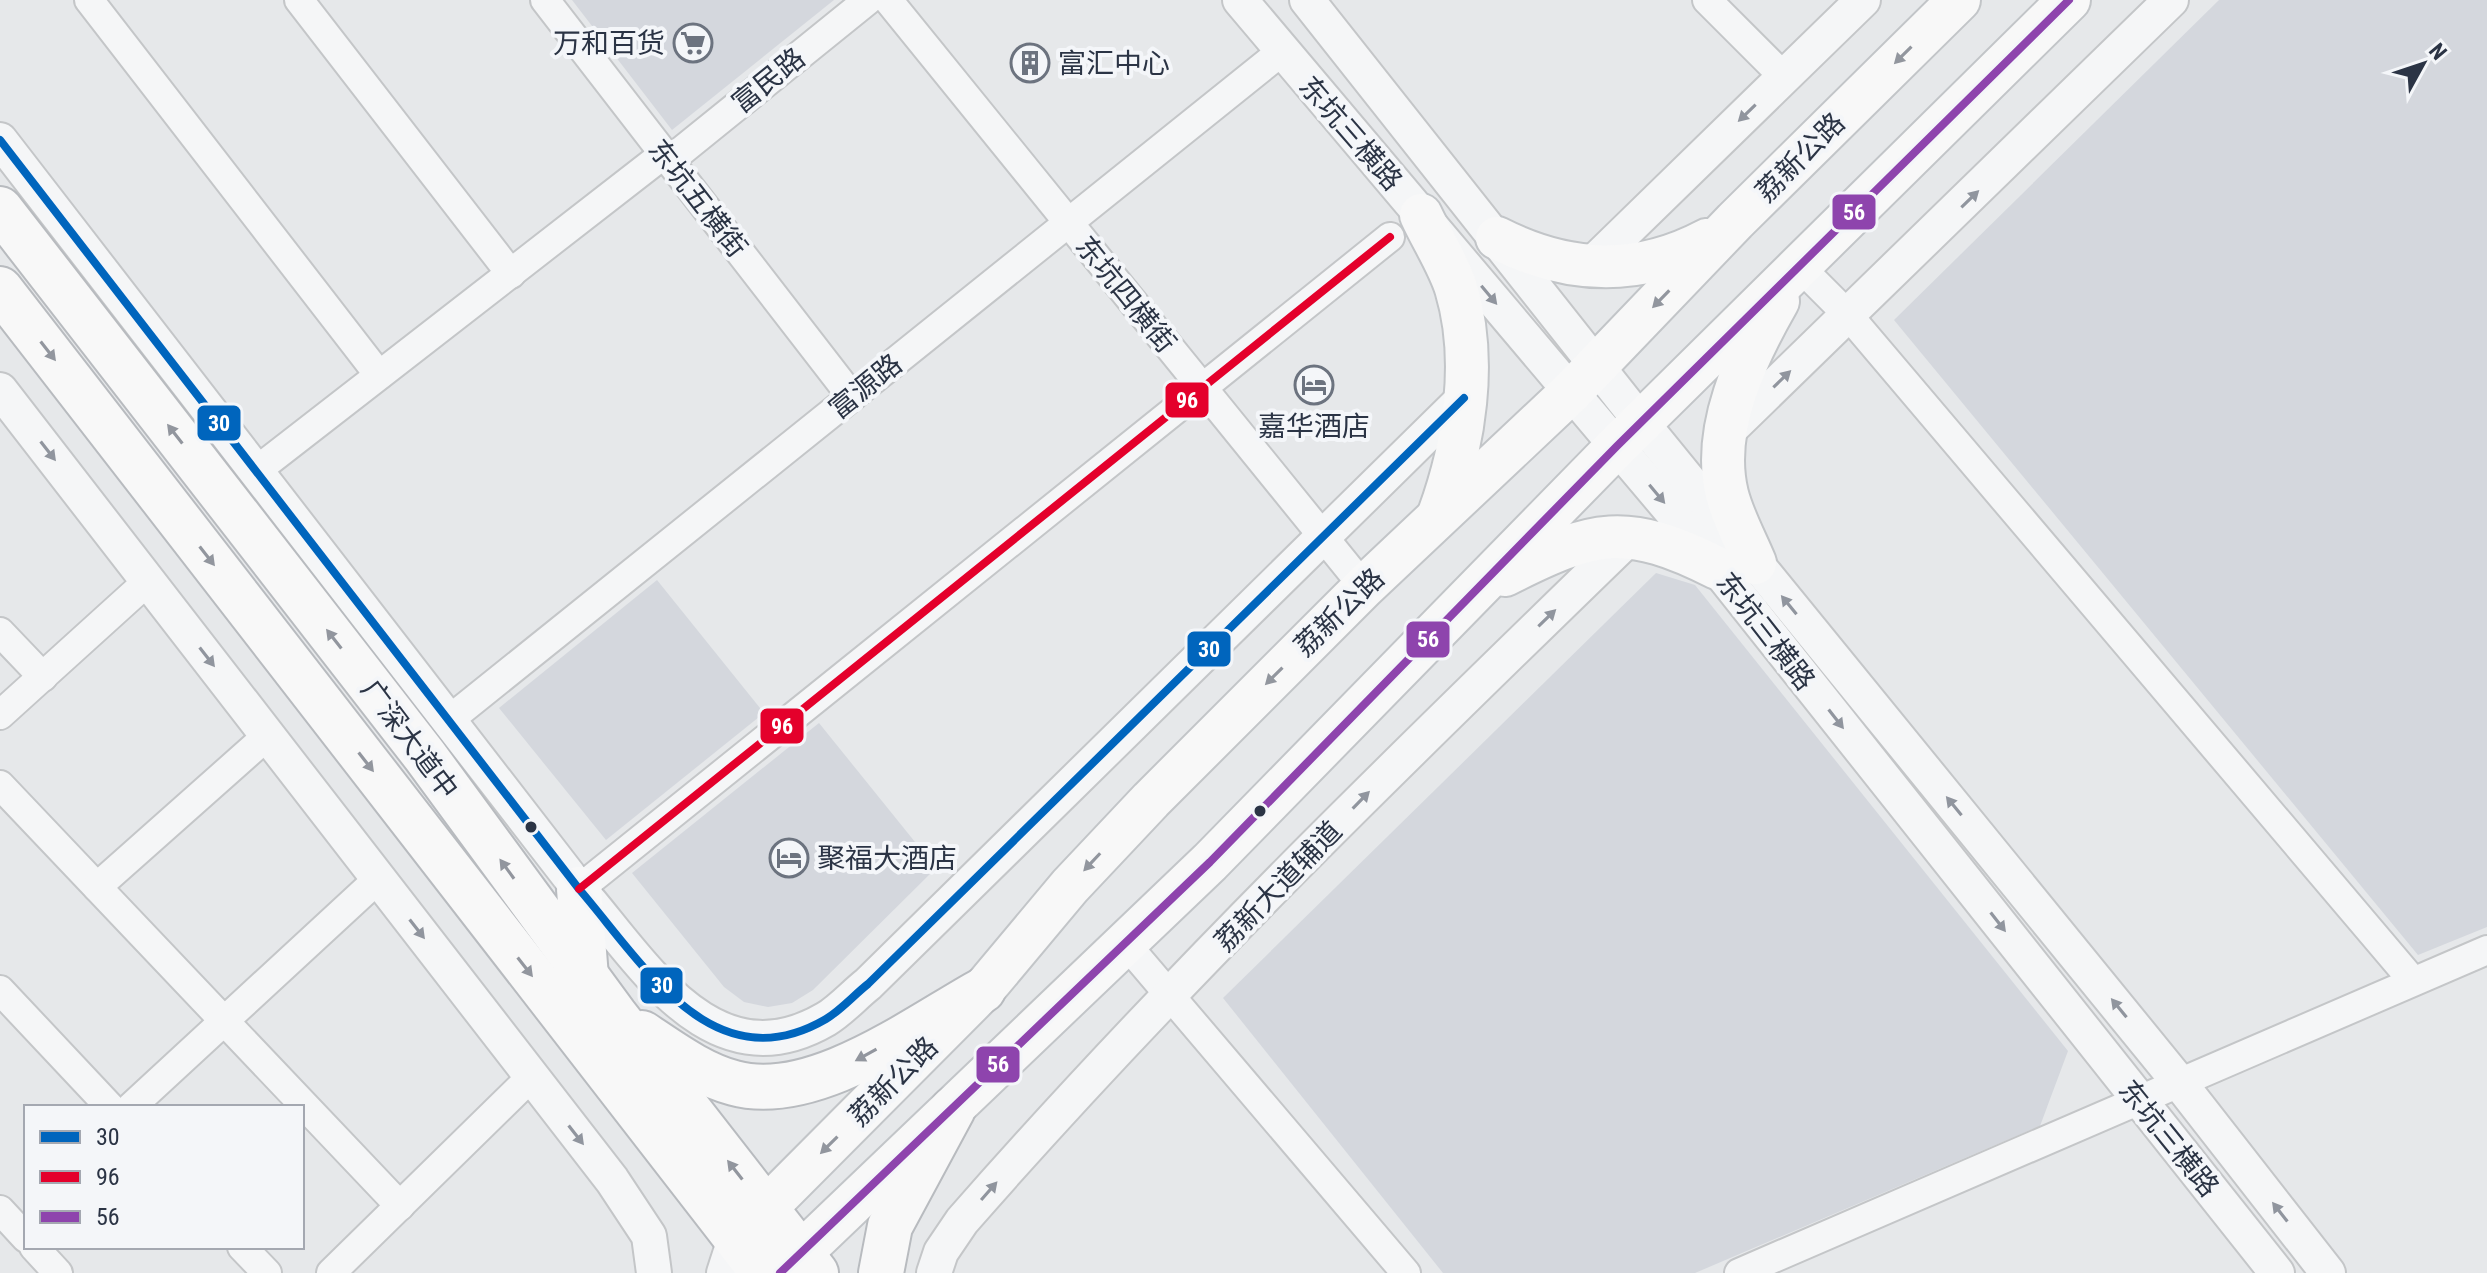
<svg xmlns="http://www.w3.org/2000/svg" width="2487" height="1273" font-family="'Roboto Condensed','Noto Sans SC',sans-serif">
<rect width="100%" height="100%" fill="#e6e8ea"/>
<!-- built -->
<g fill="#d4d7dd">
<polygon points="572,0 834,0 672,130"/>
<polygon points="2219,0 2487,0 2487,927 2418,955 1894,320"/>
<polygon points="1656,573 1695,585 2068,1051 2040,1126 1695,1273 1443,1273 1223,998"/>
<polygon points="657,580 764,713 606,840 499,708"/>
<polygon points="819,723 936,868 813,990 792,1003 768,1007 744,1002 724,987 632,873"/>
</g>
<g fill="none" stroke-linecap="round" stroke-linejoin="round">
<!-- minor casing -->
<g stroke="#c4c6c8" stroke-width="32">
<g id="minor">
<polyline points="89,0 379,375"/>
<polyline points="299,0 511,274"/>
<polyline points="545,0 852,397"/>
<polyline points="888,0 1364,587"/>
<polyline points="1707,0 1784,77"/>
<polyline points="669,161 868,0"/>
<polyline points="1798,265 1849,316 2413,981"/>
<polyline points="256,471 664,154"/>
<polyline points="0,632 43,677"/>
<polyline points="0,715 148,581"/>
<polyline points="449,720 1281,52"/>
<polyline points="0,785 400,1206"/>
<polyline points="97,887 267,736"/>
<polyline points="579,889 1390,237"/>
<polyline points="1126,944 1406,1273"/>
<polyline points="0,990 110,1107"/>
<polyline points="131,1107 378,879"/>
<polyline points="0,1210 26,1238"/>
<polyline points="34,1247 58,1273"/>
<polyline points="242,1247 267,1273"/>
<polyline points="331,1273 531,1077"/>
<polyline points="1739,1273 2487,950"/>
</g>
</g>
<!-- tertiary casing -->
<g stroke="#c4c6c8" stroke-width="38">
<g id="tertiary">
<polyline points="1240,0 1674,514 2277,1273"/>
<polyline points="1307,0 1641,422 2178,1081 2328,1273"/>
<path d="M0,140L579,889C643,963 713,1085 826,1019C841,1010 854,995 868,984L1464,398"/>
<polyline points="1591,265 1863,0"/>
<polyline points="0,390 612,1180 649,1236 654,1273"/>
<polyline points="1726,433 2171,0"/>
<polyline points="724,1273 735,1239"/>
<path d="M934,1273L941,1252L962,1221C1172,981 1402,758 1631,536"/>
</g>
</g>
<!-- primary casing -->
<g stroke="#c2c5c8" stroke-width="46">
<g id="primary">
<path d="M1421,215C1432,239 1448,263 1456,288C1478,361 1464,445 1439,514"/>
<path d="M1497,238C1568,274 1637,277 1707,240"/>
<path d="M1755,563C1746,541 1733,518 1727,494C1711,429 1746,357 1778,301"/>
<path d="M1505,575C1594,530 1626,522 1717,568"/>
<polyline points="740,1234 983,990 1070,886 1151,800 1364,587 1571,392 1735,221 1959,0"/>
<polyline points="780,1273 1210,862 1617,446 2069,0"/>
</g>
</g>
<!-- trunk casing -->
<g stroke="#b8bbbf" stroke-width="48">
<g id="trunk">
<polyline points="0,209 425,756 615,1015 816,1273"/>
<polyline points="0,289 763,1273"/>
<polyline points="579,889 586,977"/>
<path d="M642,1033C671,1052 700,1074 734,1083C813,1105 916,1027 983,990"/>
<polyline points="881,1273 890,1226 953,1109"/>
</g>
</g>
<!-- minor -->
<use href="#minor" stroke="#f5f6f7" stroke-width="28"/>
<!-- tertiary -->
<use href="#tertiary" stroke="#f5f6f7" stroke-width="34"/>
<!-- primary -->
<use href="#primary" stroke="#f8f8f8" stroke-width="42"/>
<!-- trunk -->
<use href="#trunk" stroke="#f8f8f8" stroke-width="44"/>
<!-- bus-1 casing -->
<g stroke="#f4f6f9" stroke-width="14">
<path id="bus-1" d="M0,140L579,889C643,963 713,1085 826,1019C841,1010 854,995 868,984L1464,398"/>
</g>
<!-- bus-2 casing -->
<g stroke="#f4f6f9" stroke-width="14">
<polyline id="bus-2" points="579,889 1390,237"/>
</g>
<!-- bus-3 casing -->
<g stroke="#f4f6f9" stroke-width="14">
<polyline id="bus-3" points="780,1273 1210,862 1617,446 2069,0"/>
</g>
<!-- bus-1 -->
<use href="#bus-1" stroke="#0065bd" stroke-width="8"/>
<!-- bus-2 -->
<use href="#bus-2" stroke="#e4002b" stroke-width="8"/>
<!-- bus-3 -->
<use href="#bus-3" stroke="#8e44ad" stroke-width="8"/>
</g>
<!-- one-way arrows -->
<defs><path id="oneway-solid" d="M-6-.8H1V-3.2L6.5 0L1 3.2V.8H-6Z" transform="scale(2)"/></defs>
<g fill="#92969e">
<use href="#oneway-solid" transform="translate(1903 55) rotate(135)"/>
<use href="#oneway-solid" transform="translate(1661 299) rotate(134)"/>
<use href="#oneway-solid" transform="translate(48 351) rotate(52)"/>
<use href="#oneway-solid" transform="translate(175 434) rotate(-128)"/>
<use href="#oneway-solid" transform="translate(207 556) rotate(52)"/>
<use href="#oneway-solid" transform="translate(334 639) rotate(-128)"/>
<use href="#oneway-solid" transform="translate(1274 676) rotate(135)"/>
<use href="#oneway-solid" transform="translate(366 762) rotate(52)"/>
<use href="#oneway-solid" transform="translate(1092 862) rotate(133)"/>
<use href="#oneway-solid" transform="translate(507 869) rotate(-126)"/>
<use href="#oneway-solid" transform="translate(525 967) rotate(52)"/>
<use href="#oneway-solid" transform="translate(866 1055) rotate(151)"/>
<use href="#oneway-solid" transform="translate(829 1145) rotate(135)"/>
<use href="#oneway-solid" transform="translate(735 1170) rotate(-128)"/>
</g>
<g fill="#90959e">
<use href="#oneway-solid" transform="translate(1747 113) rotate(136)"/>
<use href="#oneway-solid" transform="translate(1970 199) rotate(-44)"/>
<use href="#oneway-solid" transform="translate(1489 295) rotate(50)"/>
<use href="#oneway-solid" transform="translate(1782 379) rotate(-44)"/>
<use href="#oneway-solid" transform="translate(48 451) rotate(52)"/>
<use href="#oneway-solid" transform="translate(1657 494) rotate(50)"/>
<use href="#oneway-solid" transform="translate(1789 605) rotate(-129)"/>
<use href="#oneway-solid" transform="translate(1547 618) rotate(-44)"/>
<use href="#oneway-solid" transform="translate(207 657) rotate(52)"/>
<use href="#oneway-solid" transform="translate(1836 719) rotate(52)"/>
<use href="#oneway-solid" transform="translate(1361 800) rotate(-46)"/>
<use href="#oneway-solid" transform="translate(1954 806) rotate(-129)"/>
<use href="#oneway-solid" transform="translate(1998 922) rotate(52)"/>
<use href="#oneway-solid" transform="translate(417 929) rotate(52)"/>
<use href="#oneway-solid" transform="translate(2119 1008) rotate(-129)"/>
<use href="#oneway-solid" transform="translate(576 1135) rotate(52)"/>
<use href="#oneway-solid" transform="translate(989 1191) rotate(-49)"/>
<use href="#oneway-solid" transform="translate(2280 1212) rotate(-128)"/>
</g>
<!-- icons -->
<defs>
<g id="supermarket-ring" transform="scale(2)"><circle r="9.5" fill="#f4f6f9" stroke="#6c737f" stroke-width="1.5"/><path d="M-6-5.5h2.5l.6 2H6L4.5 2H-2.5L-4.4-4H-6ZM-1.5 3.2a1.3 1.3 0 1 0 .1 0ZM3 3.2a1.3 1.3 0 1 0 .1 0Z" fill="#6c737f"/></g>
<g id="building-ring" transform="scale(2)"><circle r="9.5" fill="#f4f6f9" stroke="#6c737f" stroke-width="1.5"/><path d="M-4-6H4V6H1V3H-1V6H-4ZM-2.5-4.3h1.7v1.8h-1.7ZM.8-4.3h1.7v1.8H.8ZM-2.5-1h1.7V.8h-1.7ZM.8-1h1.7V.8H.8Z" fill="#6c737f"/></g>
<g id="hotel-ring" transform="scale(2)"><circle r="9.5" fill="#f4f6f9" stroke="#6c737f" stroke-width="1.5"/><path d="M-6-4.5h1.5V1H6V5H4.5V3h-9V5H-6ZM-4 0a1.8 1.8 0 1 1 3.6 0ZM.5 0V-2.5h3Q6-2.5 6 0Z" fill="#6c737f"/></g>
</defs>
<g fill-rule="evenodd">
<use href="#supermarket-ring" x="693" y="43"/>
<use href="#building-ring" x="1030" y="63"/>
<use href="#hotel-ring" x="1314" y="385"/>
<use href="#hotel-ring" x="789" y="858"/>
</g>
<!-- markers -->
<g fill="#2b3445" stroke="#f4f6f9" stroke-width="3">
<circle cx="1260" cy="811" r="7"/>
<circle cx="531" cy="827" r="7"/>
</g>
<g text-anchor="middle" stroke-width="8" stroke-linejoin="round" paint-order="stroke">
<!-- poi labels -->
<g font-size="28" fill="#2b3445" stroke="#f4f6f9" text-anchor="start">
<text x="665" y="53" text-anchor="end">万和百货</text>
<text x="1058" y="73">富汇中心</text>
<text x="1314" y="436" text-anchor="middle">嘉华酒店</text>
<text x="817" y="868">聚福大酒店</text>
</g>
<!-- street labels -->
<g font-size="28" fill="#2b3445" stroke="#f4f6f9">
<text transform="translate(768 80) rotate(-39)" y="10">富民路</text>
<text transform="translate(1351 133) rotate(49)" y="10">东坑三横路</text>
<text transform="translate(1800 157) rotate(-45)" y="10">荔新公路</text>
<text transform="translate(698 198) rotate(52)" y="10">东坑五横街</text>
<text transform="translate(1126 294) rotate(51)" y="10">东坑四横街</text>
<text transform="translate(865 386) rotate(-39)" y="10">富源路</text>
<text transform="translate(1339 612) rotate(-44)" y="10">荔新公路</text>
<text transform="translate(1766 631) rotate(52)" y="10">东坑三横路</text>
<text transform="translate(410 739) rotate(53)" y="10">广深大道中</text>
<text transform="translate(1278 886) rotate(-46)" y="10">荔新大道辅道</text>
<text transform="translate(893 1081) rotate(-45)" y="10">荔新公路</text>
<text transform="translate(2169 1138) rotate(51)" y="10">东坑三横路</text>
</g>
</g>
<g stroke="#f4f6f9" stroke-width="3">
<rect x="1831" y="193" width="46" height="38" rx="8" fill="#8e44ad"/>
<rect x="1164" y="381" width="46" height="38" rx="8" fill="#e4002b"/>
<rect x="196" y="404" width="46" height="38" rx="8" fill="#0065bd"/>
<rect x="1405" y="620" width="46" height="39" rx="8" fill="#8e44ad"/>
<rect x="1186" y="630" width="46" height="38" rx="8" fill="#0065bd"/>
<rect x="759" y="707" width="46" height="38" rx="8" fill="#e4002b"/>
<rect x="639" y="966" width="45" height="39" rx="8" fill="#0065bd"/>
<rect x="975" y="1045" width="46" height="39" rx="8" fill="#8e44ad"/>
</g>
<g font-size="22" text-anchor="middle" font-weight="bold" fill="#fff">
<text x="1854" y="220">56</text>
<text x="1187" y="408">96</text>
<text x="219" y="431">30</text>
<text x="1428" y="647">56</text>
<text x="1209" y="657">30</text>
<text x="782" y="734">96</text>
<text x="662" y="993">30</text>
<text x="998" y="1072">56</text>
</g>
<!-- legend -->
<rect x="24" y="1105" width="280" height="144" fill="#f4f6f9" stroke="#a4a8b1" stroke-width="2"/>
<rect x="40" y="1131" width="40" height="12" fill="#0065bd" stroke="#a4a8b1" stroke-width="2"/>
<text x="96" y="1145" font-size="24" fill="#2b3445">30</text>
<rect x="40" y="1171" width="40" height="12" fill="#e4002b" stroke="#a4a8b1" stroke-width="2"/>
<text x="96" y="1185" font-size="24" fill="#2b3445">96</text>
<rect x="40" y="1211" width="40" height="12" fill="#8e44ad" stroke="#a4a8b1" stroke-width="2"/>
<text x="96" y="1225" font-size="24" fill="#2b3445">56</text>
<!-- north arrow -->
<g transform="translate(2423 64) rotate(50)" stroke="#f4f6f9" stroke-width="6" paint-order="stroke">
<path d="M0-6L14 30L0 20L-14 30Z" fill="#2b3445"/>
<text y="-12" font-size="22" font-weight="bold" text-anchor="middle" fill="#2b3445">N</text>
</g>
</svg>
